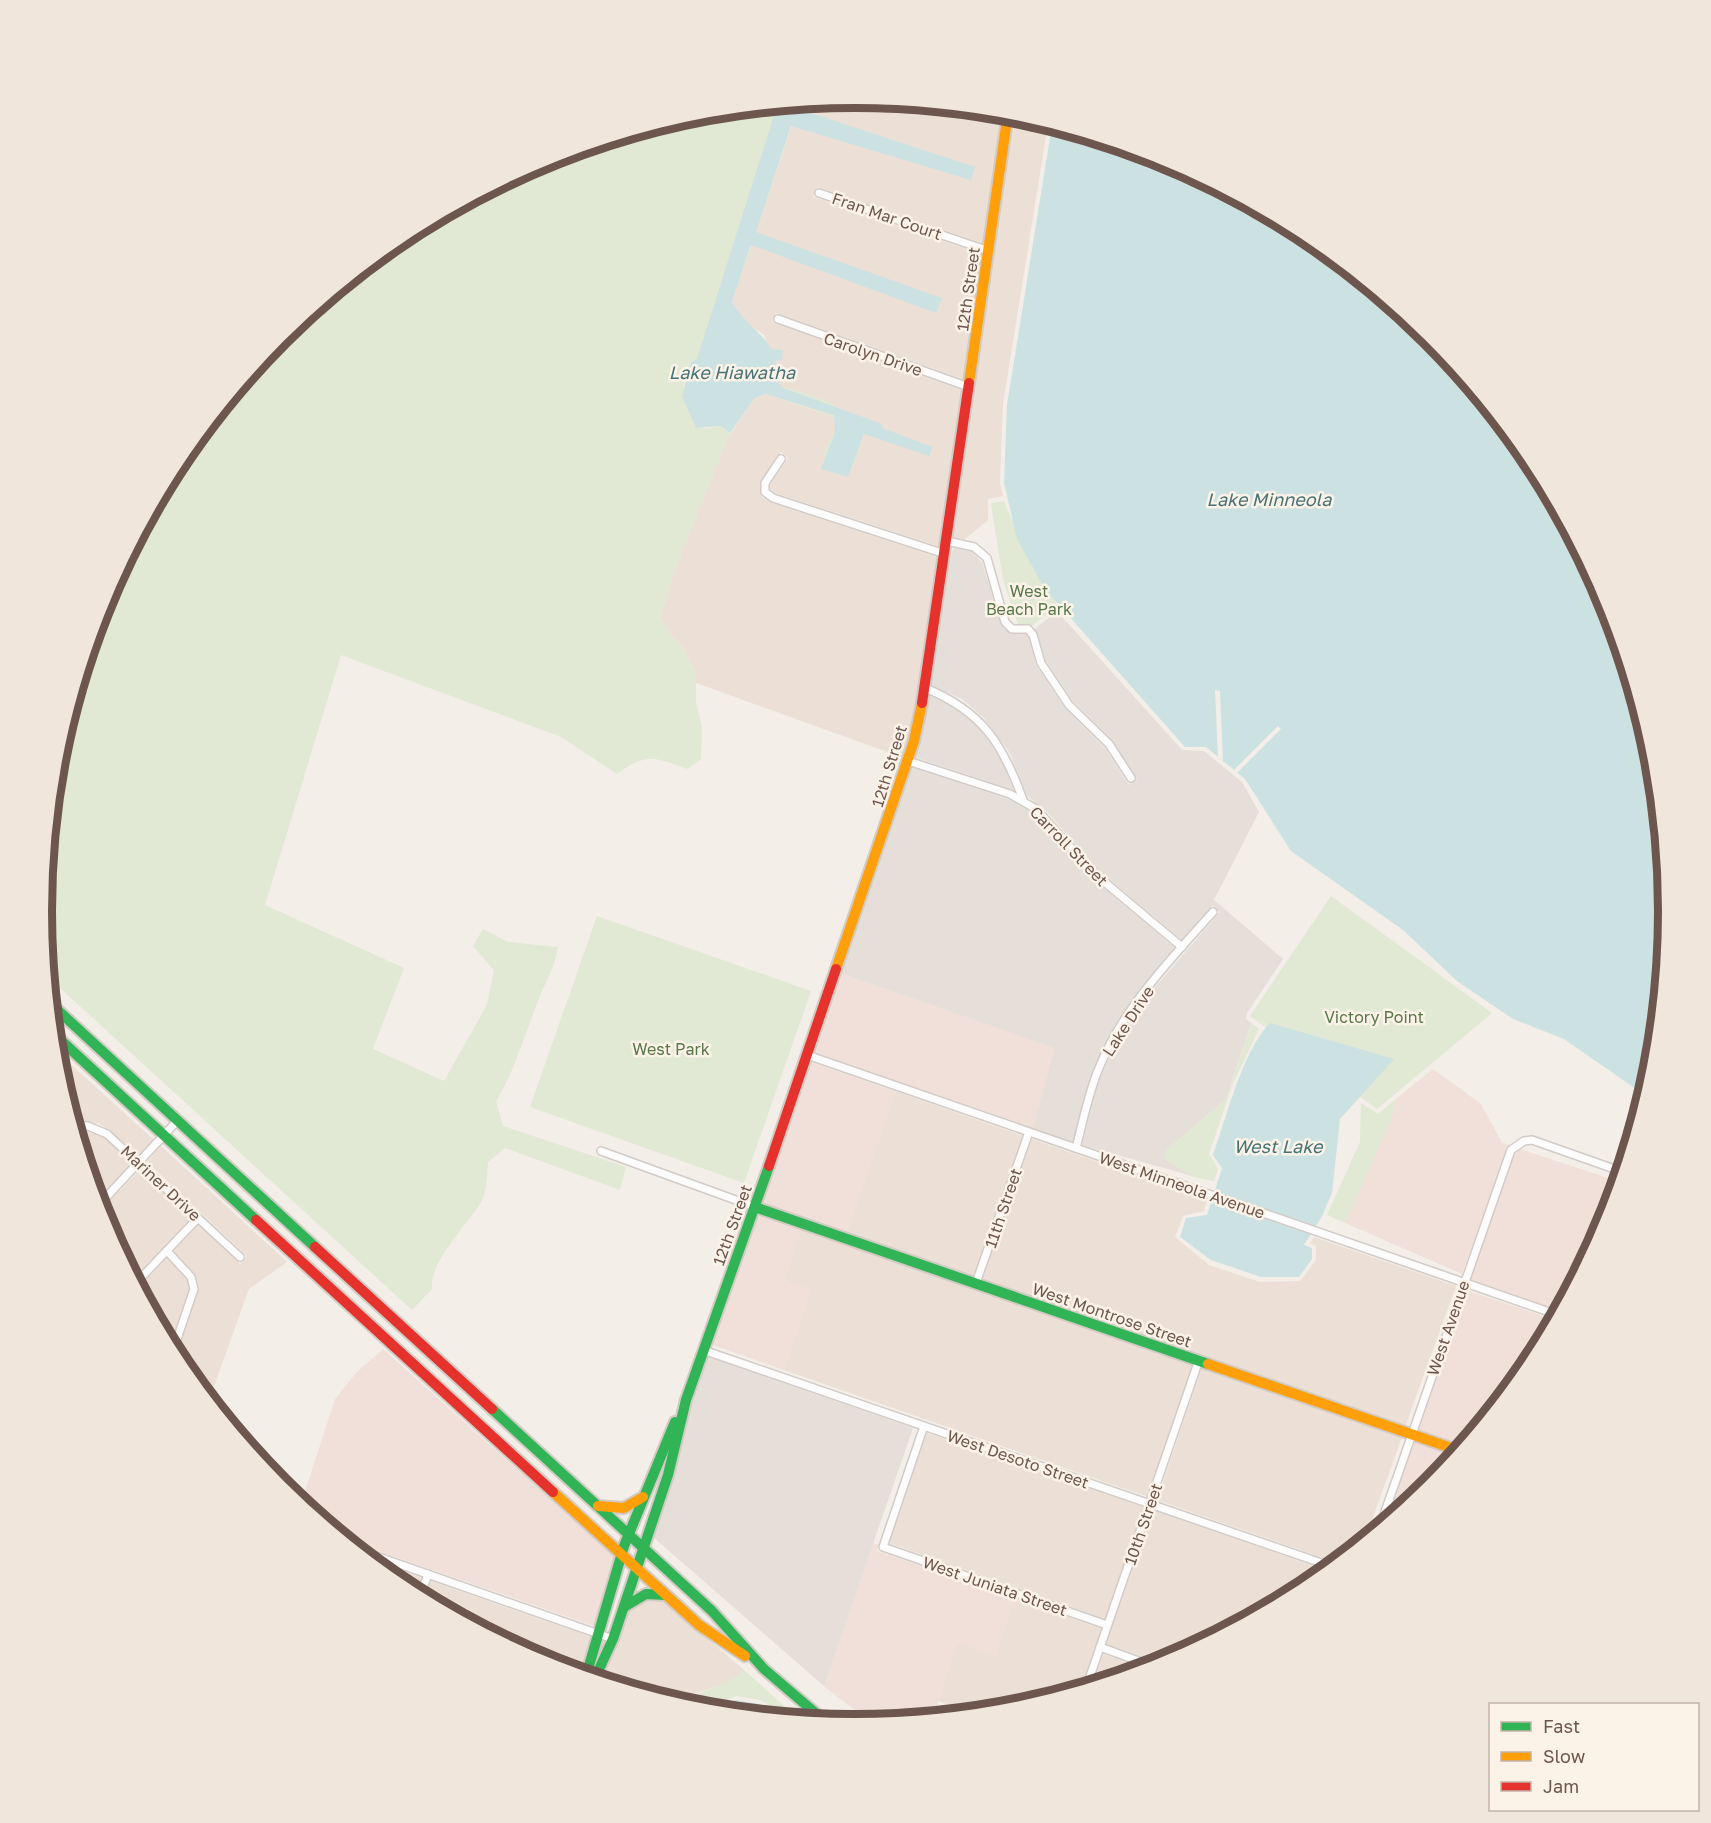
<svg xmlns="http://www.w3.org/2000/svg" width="1711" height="1823" font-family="'Golos Text',sans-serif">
<rect width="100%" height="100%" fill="#f3eee8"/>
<!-- residential -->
<g fill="#ece0d6">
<polygon points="856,98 952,108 1002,125 985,244 817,187 813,197 984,255 966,380 776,313 772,322 964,391 941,547 775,493 770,489 770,485 788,458 781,452 760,487 762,497 772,503 940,558 910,736 904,758 696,683 696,673 682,646 671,636 660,618 676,567 728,437 755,398 767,394 833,417 838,428 857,425 780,386 764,335 742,320 732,302 799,104"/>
<polygon points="1013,114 1048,124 1003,404 1000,483 1003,496 988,499 988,520 964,540 952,537"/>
<polygon points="56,1051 154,1140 140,1155 99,1123 73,1121 67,1102 67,1087 61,1081 58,1070"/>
<polygon points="895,1091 1023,1136 973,1277 847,1233"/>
<polygon points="76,1130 87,1131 104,1138 132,1163 97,1200"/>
<polygon points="1032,1139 1207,1200 1204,1211 1183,1216 1175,1237 1209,1265 1260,1282 1300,1281 1316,1260 1316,1246 1310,1243 1314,1237 1456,1286 1405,1427 982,1280"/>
<polygon points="161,1146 287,1262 249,1289 209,1400 176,1357 199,1287 195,1274 174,1251 198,1225 240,1264 247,1256 147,1162"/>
<polygon points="140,1170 191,1218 134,1279 100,1211"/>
<polygon points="801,1228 1193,1364 1148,1497 784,1370 811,1290 784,1280"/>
<polygon points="167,1258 187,1280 189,1289 170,1346 139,1288"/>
<polygon points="1202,1367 1402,1437 1364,1542 1338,1563 1157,1500"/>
<polygon points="927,1433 1144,1507 1105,1619 889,1543"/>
<polygon points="1153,1510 1182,1520 1328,1571 1307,1588 1164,1664 1106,1644"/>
<polygon points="368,1559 422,1578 416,1594 403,1588"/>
<polygon points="431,1581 591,1637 581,1674 544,1663 424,1599"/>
<polygon points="1014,1598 1102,1629 1080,1689 1014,1709 974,1713 938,1701 958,1642 995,1655"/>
<polygon points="646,1599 663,1600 744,1670 732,1681 694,1694 681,1705 600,1680 627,1610"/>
<polygon points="1103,1654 1147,1669 1092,1686"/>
</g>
<!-- commercial -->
<g fill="#f0e0d9">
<polygon points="840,973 1056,1048 1033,1128 813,1052"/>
<polygon points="810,1062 895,1091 847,1233 761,1203"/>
<polygon points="1433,1069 1481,1104 1502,1143 1509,1145 1461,1276 1460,1273 1345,1223 1391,1120 1396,1099"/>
<polygon points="1520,1149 1620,1182 1607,1223 1560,1311 1470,1280 1513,1157"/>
<polygon points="758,1213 801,1228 784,1280 812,1289 784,1370 710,1344"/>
<polygon points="1466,1290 1555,1320 1532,1364 1464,1447 1418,1431"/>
<polygon points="383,1349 617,1559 594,1626 344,1539 301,1504 335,1399 356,1373"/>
<polygon points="1414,1441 1456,1455 1430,1487 1386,1524"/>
<polygon points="873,1543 878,1545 877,1551 1014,1598 995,1655 958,1643 933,1717 871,1723 824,1686"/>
</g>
<!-- industrial -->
<g fill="#e5ded9">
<polygon points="954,548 972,552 982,562 1002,626 1011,634 1026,634 1029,638 1037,667 1065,708 1105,748 1129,785 1137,779 1113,741 1073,701 1046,661 1035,629 1057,611 1182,750 1204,751 1242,782 1259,812 1214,900 1283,959 1247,1013 1246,1019 1251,1023 1226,1099 1165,1151 1165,1159 1192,1176 1082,1145 1097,1086 1114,1047 1150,993 1220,912 1213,905 1182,940 1099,871 1049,814 1027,796 1010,753 984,718 962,699 930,685 950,555"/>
<polygon points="928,695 957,709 978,726 1001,759 1014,790 914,757"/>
<polygon points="910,767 1008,799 1033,813 1093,879 1175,948 1143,986 1106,1042 1088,1083 1073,1142 1033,1128 1055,1048 840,973"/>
<polygon points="706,1356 913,1428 824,1686 652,1536 690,1402"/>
</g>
<!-- green -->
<g fill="#e1e8d4">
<path d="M781,105L697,360L691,362C682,387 680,391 691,415C698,432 704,429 721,426L730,433L676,567L660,618L671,636L682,646L696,673V702L702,727L701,759L688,769C655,758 646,752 617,774L561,737L341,655L265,905L404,968L373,1049L444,1081L487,1005L494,970L473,946L483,929L508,942L558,947C555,967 545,983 537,1003C524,1037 515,1070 496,1101L503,1126L626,1167L620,1190L505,1148L488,1162C487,1174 487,1193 480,1204C466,1226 429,1262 432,1289L412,1310L48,977L42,911L58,752L104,600L179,459L281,336L404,235L545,160L697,114Z"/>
<path d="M780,386C812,395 835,399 858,425V447L853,468L839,476C815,461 824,447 838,428L833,417L767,394Z"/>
<polygon points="1004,501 1033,569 1058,605 1028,629 1020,630 1003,580 991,503"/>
<polygon points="1331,896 1492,1013 1377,1109 1250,1016"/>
<polygon points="597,916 811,991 744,1183 530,1107"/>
<polygon points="1251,1023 1259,1029 1233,1083 1209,1154 1218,1169 1214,1181 1193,1177 1164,1159 1165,1151 1226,1099"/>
<polygon points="1396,1099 1391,1120 1345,1223 1327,1215 1360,1142 1361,1103 1378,1114"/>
<path d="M744,1670L800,1720L788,1718L761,1700L737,1696L699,1710L681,1705C700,1688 725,1688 744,1670Z"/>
</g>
<!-- water -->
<g fill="#cce1e2">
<path d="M799,104V109L975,167L971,180L791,126L756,232L942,298L936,313L751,245L732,302C743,321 760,331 772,349L783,350L782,360L775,361L779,383L783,388L882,424V428L933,447L929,456L864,434L848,477L821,469L835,432L834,415L766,394L755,398L730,433L721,426L696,428L682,396L691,362L697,359L777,106Z"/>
<polygon points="1052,125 1167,160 1308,235 1431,337 1532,460 1607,601 1653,753 1669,912 1653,1071 1646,1096 1564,1039 1513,1019 1457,981 1403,930 1291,851 1245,779 1206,747 1185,747 1044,588 1017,539 1004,483 1007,405"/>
<path d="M1270,1023L1394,1059L1340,1119L1332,1193L1322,1216L1304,1245L1312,1248V1259L1299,1277H1261L1211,1260L1180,1237L1186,1218L1207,1215L1222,1168L1213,1155C1227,1116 1242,1052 1270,1023Z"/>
<polygon points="736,1700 760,1704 779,1717 708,1710"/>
</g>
<!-- pier -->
<g fill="#f3eee8">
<polygon points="1215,690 1220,691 1223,761 1218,757"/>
<polygon points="1278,726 1281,729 1237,773 1234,770"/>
</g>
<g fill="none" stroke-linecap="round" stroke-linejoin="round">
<!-- street casing -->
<g stroke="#d2cbc7" stroke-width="10">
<g id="street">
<polyline points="975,110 1007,121"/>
<polyline points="819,193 989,251"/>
<polyline points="778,319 969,387"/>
<polyline points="781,459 765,483 765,492 773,498 945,554"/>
<polyline points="947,541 974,547 987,558 1005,622 1012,629 1028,629 1033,635 1041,663 1069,705 1109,744 1131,778"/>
<path d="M925,688C982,711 1003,744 1023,800"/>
<polyline points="908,761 1010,794 1036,809 1096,875 1182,947"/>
<polyline points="807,1055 1558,1315"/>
<polyline points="74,1125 88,1126 107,1134 240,1257"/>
<path d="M1076,1148C1083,1122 1088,1094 1099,1068C1123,1008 1170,960 1213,912"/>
<polyline points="601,1151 755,1207"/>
<polyline points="99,1205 178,1120"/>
<polyline points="167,1251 191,1277 194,1289 173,1351"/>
<polyline points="136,1283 198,1218"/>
<polyline points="976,1283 1029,1132"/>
<polyline points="703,1350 1333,1567"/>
<polyline points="924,1426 883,1547 1107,1625"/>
<polyline points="1379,1529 1511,1150 1524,1141 1532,1140 1623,1172"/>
<polyline points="356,1549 613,1639"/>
<polyline points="420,1597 428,1574"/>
<polyline points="1100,1647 1155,1667"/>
<polyline points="1086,1688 1199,1360"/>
<polyline points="939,1717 943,1711 961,1715"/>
</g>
</g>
<!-- fast casing -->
<g stroke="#d2cbc4" stroke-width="14">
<g id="fast">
<polyline points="51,1004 315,1247"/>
<polyline points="54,1034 256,1220"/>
<polyline points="755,1207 1208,1364"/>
<polyline points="492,1409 712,1611 764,1669 826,1722"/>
<polyline points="624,1607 646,1594 665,1595"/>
<polyline points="586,1676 624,1546 675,1422"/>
<polyline points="595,1678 613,1639 668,1475 686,1400 769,1166"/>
</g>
</g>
<!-- slow casing -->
<g stroke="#d2cbc4" stroke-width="14">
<g id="slow">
<polyline points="969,383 1008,113"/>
<polyline points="836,969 914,741 922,703"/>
<polyline points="1208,1364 1460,1451"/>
<polyline points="553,1492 699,1625 745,1656"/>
<polyline points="598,1506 624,1508 643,1497"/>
</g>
</g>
<!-- jam casing -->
<g stroke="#d2cbc4" stroke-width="14">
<g id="jam">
<polyline points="922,703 969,383"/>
<polyline points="769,1166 836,969"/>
<polyline points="256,1220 553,1492"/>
<polyline points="315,1247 492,1409"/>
</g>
</g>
<!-- street -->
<use href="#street" stroke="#fdfcfc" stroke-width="7"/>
<!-- fast -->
<use href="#fast" stroke="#30b455" stroke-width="10"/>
<!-- slow -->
<use href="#slow" stroke="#ff9f0a" stroke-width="10"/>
<!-- jam -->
<use href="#jam" stroke="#e5322d" stroke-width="10"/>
</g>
<g text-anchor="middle" stroke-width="5" stroke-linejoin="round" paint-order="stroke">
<!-- street labels -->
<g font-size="16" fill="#6d564d" stroke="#fcf3e8">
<text transform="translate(887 216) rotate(19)" y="6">Fran Mar Court</text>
<text transform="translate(968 289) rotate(-82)" y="6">12th Street</text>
<text transform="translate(873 354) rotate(19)" y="6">Carolyn Drive</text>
<text transform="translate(889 766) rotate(-73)" y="6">12th Street</text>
<text transform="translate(1069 846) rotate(46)" y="6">Carroll Street</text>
<text transform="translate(1128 1021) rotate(-57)" y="6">Lake Drive</text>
<text transform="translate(161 1183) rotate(43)" y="6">Mariner Drive</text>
<text transform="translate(1182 1185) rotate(19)" y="6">West Minneola Avenue</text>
<text transform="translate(1003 1208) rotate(-71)" y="6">11th Street</text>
<text transform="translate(732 1225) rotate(-70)" y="6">12th Street</text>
<text transform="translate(1112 1315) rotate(19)" y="6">West Montrose Street</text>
<text transform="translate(1448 1328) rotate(-71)" y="6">West Avenue</text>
<text transform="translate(1018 1459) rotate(19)" y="6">West Desoto Street</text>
<text transform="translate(1143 1524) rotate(-71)" y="6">10th Street</text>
<text transform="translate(995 1586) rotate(19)" y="6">West Juniata Street</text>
</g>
<!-- park labels -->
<g font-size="16" fill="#5a774a" stroke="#fcf3e8">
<text x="1029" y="597">West<tspan x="1029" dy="18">Beach Park</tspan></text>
<text x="1374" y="1023">Victory Point</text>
<text x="671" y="1055">West Park</text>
</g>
<!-- water labels -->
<g font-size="18" font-style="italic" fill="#477377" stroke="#fcf3e8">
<text x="732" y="379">Lake Hiawatha</text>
<text x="1269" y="506">Lake Minneola</text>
<text x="1278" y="1153">West Lake</text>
</g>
</g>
<!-- crop -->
<path d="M0 0H1711V1823H0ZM52 911a803 803 0 1 1 1606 0a803 803 0 1 1-1606 0Z" fill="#f1e6dc" fill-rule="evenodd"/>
<path fill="none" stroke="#6d564d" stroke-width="8" d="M52 911a803 803 0 1 1 1606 0a803 803 0 1 1-1606 0Z"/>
<!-- legend -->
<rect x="1489" y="1703" width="210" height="108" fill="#fcf3e8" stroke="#c3b4aa" stroke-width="1.5"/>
<rect x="1501" y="1722" width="30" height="9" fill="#30b455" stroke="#c3b4aa" stroke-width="1.5"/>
<text x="1543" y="1733" font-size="18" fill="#6d564d">Fast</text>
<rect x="1501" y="1752" width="30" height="9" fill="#ff9f0a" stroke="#c3b4aa" stroke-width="1.5"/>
<text x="1543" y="1763" font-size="18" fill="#6d564d">Slow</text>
<rect x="1501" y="1782" width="30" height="9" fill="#e5322d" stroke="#c3b4aa" stroke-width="1.5"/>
<text x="1543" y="1793" font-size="18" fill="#6d564d">Jam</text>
</svg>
